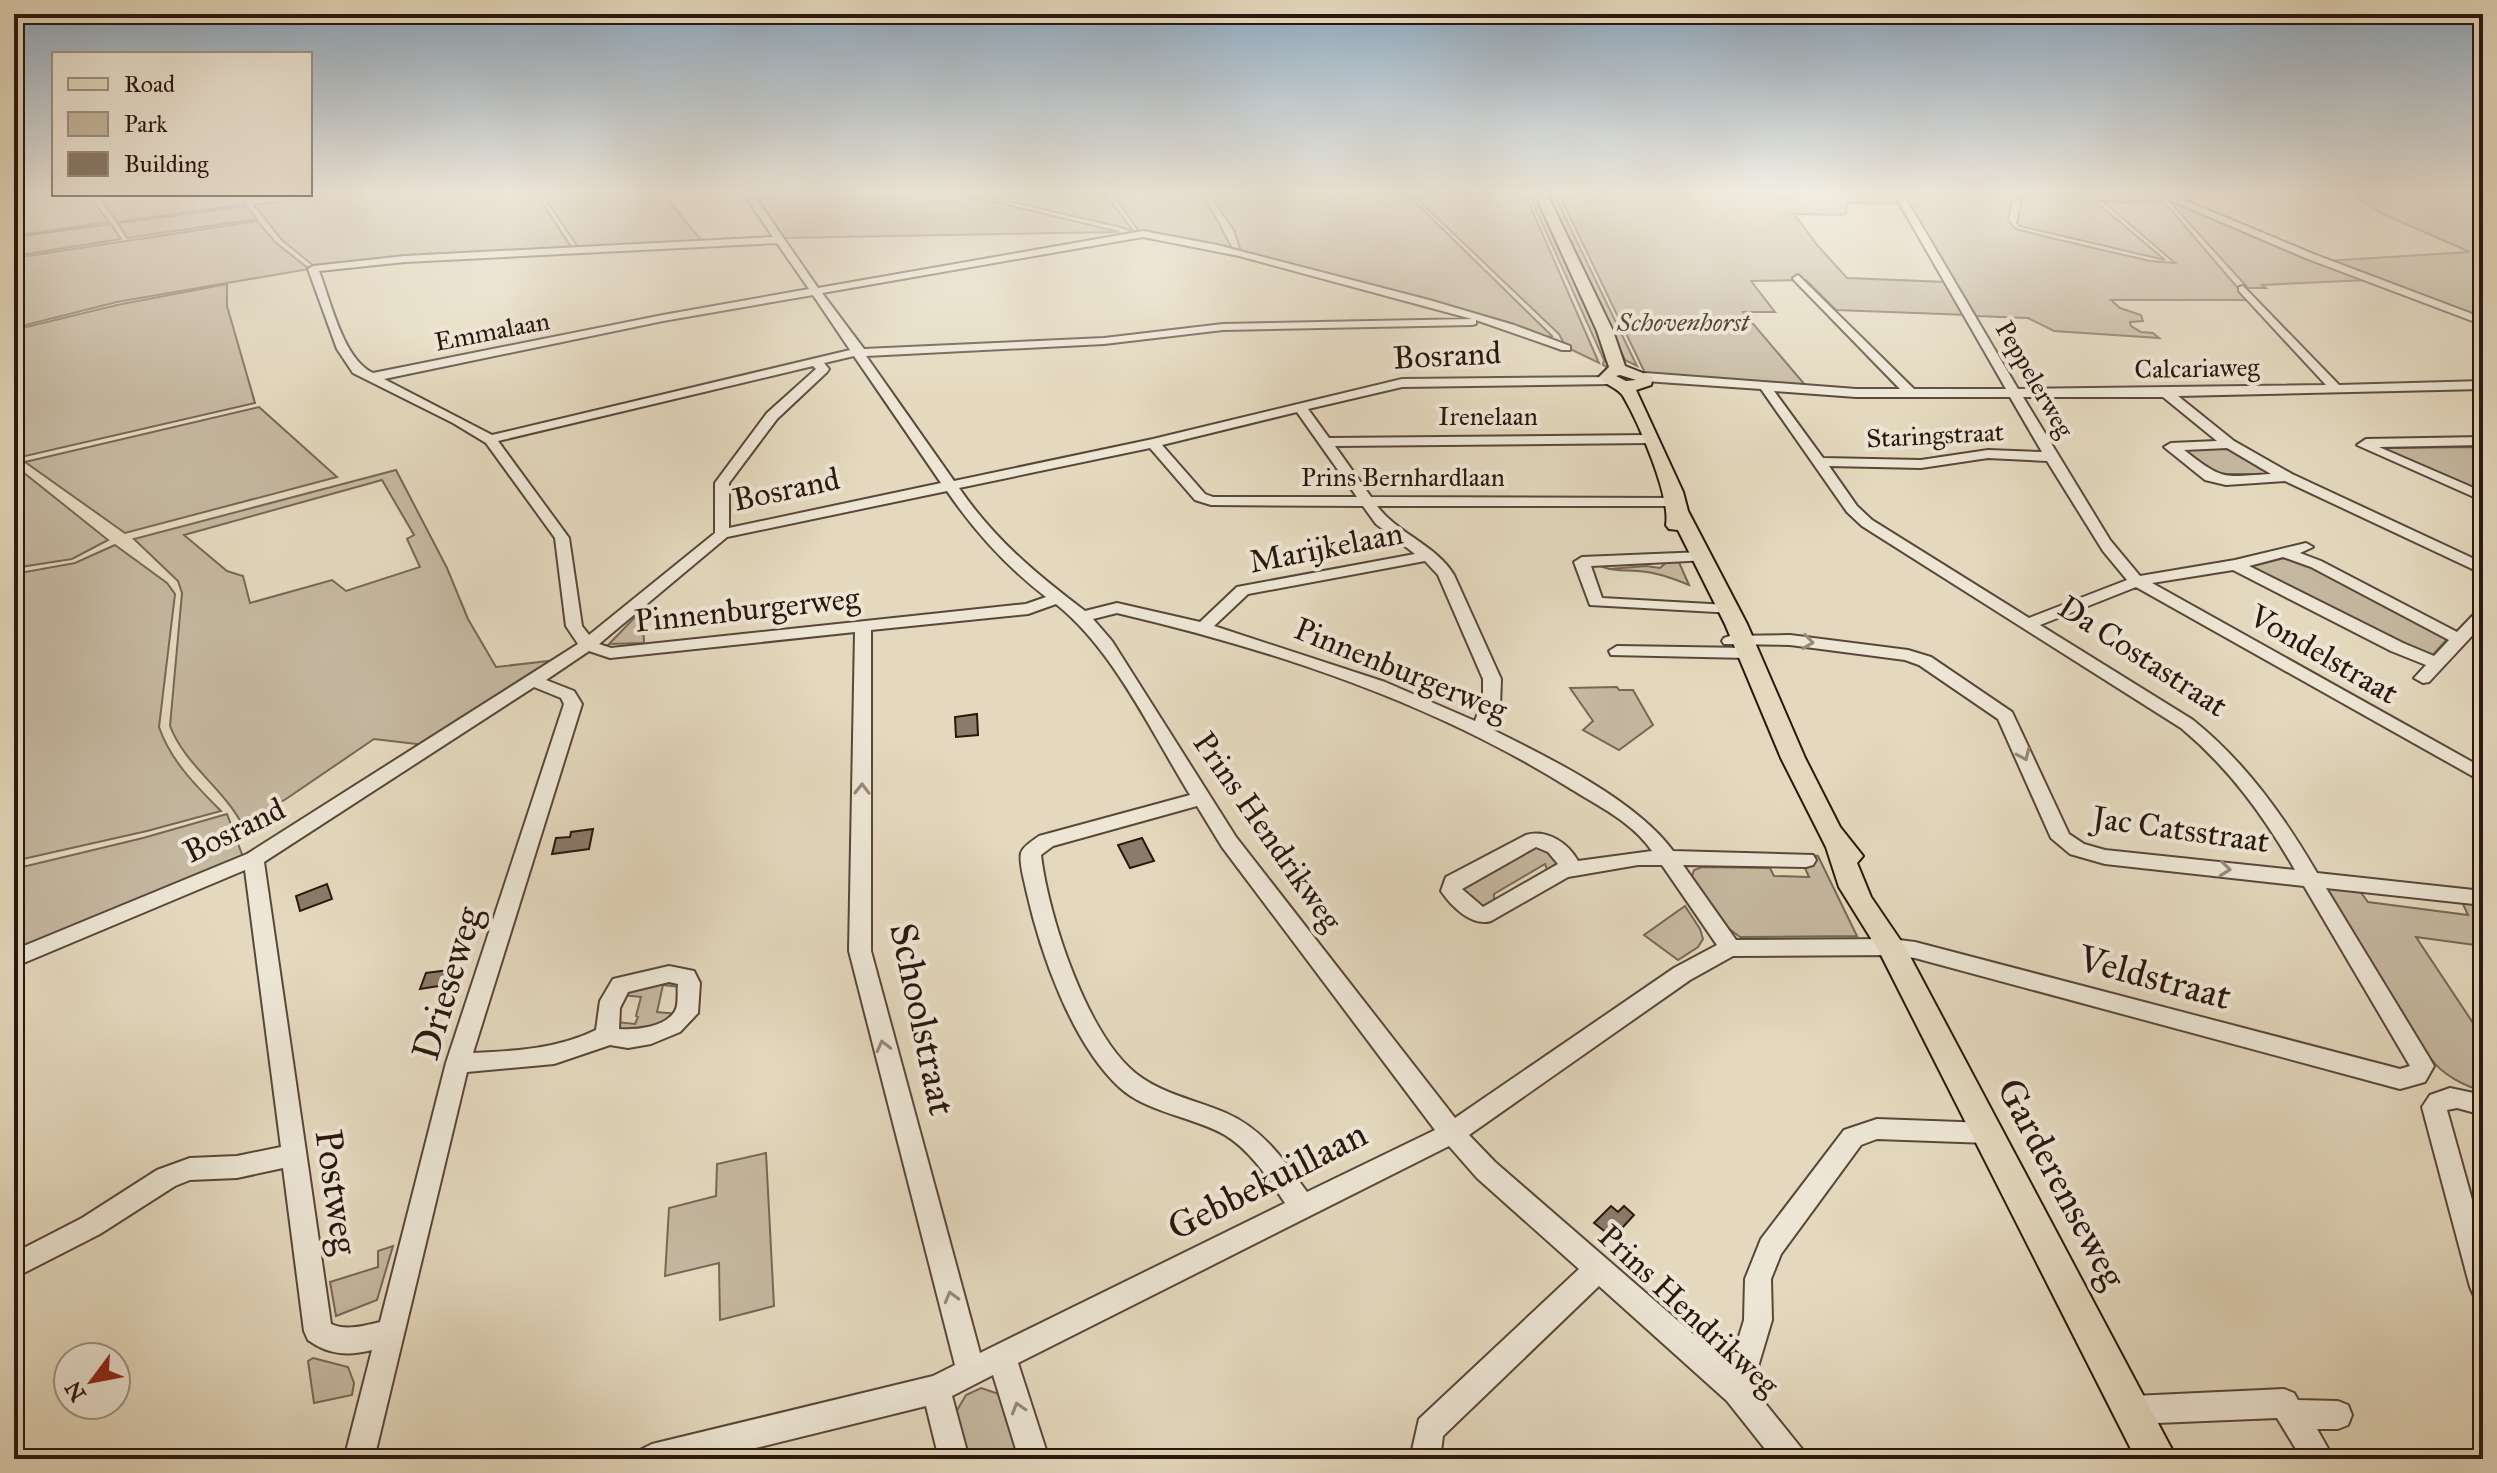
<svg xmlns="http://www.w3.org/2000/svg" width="2497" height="1473" font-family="'IM FELL Great Primer',serif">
<rect width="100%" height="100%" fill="#e4d9be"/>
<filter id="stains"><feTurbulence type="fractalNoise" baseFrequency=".0025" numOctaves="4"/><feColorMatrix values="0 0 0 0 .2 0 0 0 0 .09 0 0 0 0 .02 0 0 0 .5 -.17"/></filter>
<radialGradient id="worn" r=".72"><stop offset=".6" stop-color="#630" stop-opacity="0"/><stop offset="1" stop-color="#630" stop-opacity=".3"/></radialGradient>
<!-- green -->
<g fill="#c5b8a0" stroke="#786757" stroke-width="2" fill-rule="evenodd">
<polygon points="14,194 88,194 109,222 14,236"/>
<polygon points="97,194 240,194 246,204 117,222"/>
<polygon points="336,194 536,194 572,248 315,267 282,240 254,205"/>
<polygon points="542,194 663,194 702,241 578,247"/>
<polygon points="802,194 962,194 1119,232 784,238 757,200"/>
<polygon points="978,194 1105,194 1134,232 1121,227"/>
<polygon points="1113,194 1203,194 1234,252 1176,237 1140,233"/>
<polygon points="1209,194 1407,194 1552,336 1544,338 1242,254 1234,230"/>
<polygon points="1412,194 1525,194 1599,363 1566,347 1559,334"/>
<polygon points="1529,194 1537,194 1602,337 1610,369 1603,365 1604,360"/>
<polygon points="1547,194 1554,194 1637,366 1625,360"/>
<polygon points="1559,194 1893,194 1898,203 1854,203 1847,204 1846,213 1841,215 1794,214 1818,246 1847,278 1947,282 1968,315 1836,310 1806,280 1751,281 1775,312 1743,312 1806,386 1645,373"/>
<polygon points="1902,194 2158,194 2164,201 2095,201 2165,260 2020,226 2017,223 2022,199 2012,200 2008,221 2016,229 2051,238 2150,261 2175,263 2104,202 2166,204 2248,300 2111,300 2120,308 2141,315 2143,321 2130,322 2131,326 2141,332 2153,333 2159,338 2054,331 2028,318 1976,316"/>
<polygon points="2352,194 2474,194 2459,197 2483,203 2483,320 2325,261 2470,252 2383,214"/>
<polygon points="2171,203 2178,203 2368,280 2262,285 2266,288 2248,288"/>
<polygon points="246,206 257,219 127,238 118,223"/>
<polygon points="257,221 275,242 309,269 117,302 14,328 14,258"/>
<polygon points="111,224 121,239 14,256 14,237"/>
<polygon points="227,284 227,306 255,403 21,457 14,452 14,330 117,305"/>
<polygon points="259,407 337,477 125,533 25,462"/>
<polygon points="2225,447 2270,474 2211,474 2188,453 2188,450"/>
<polygon points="2483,447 2483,493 2388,454 2382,448"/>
<polygon points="14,465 108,540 72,559 14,568"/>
<path d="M396,470L447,568L468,619L496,667L557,660L425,745L374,739L286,799L242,824C223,788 185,765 170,726L182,593L178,581L134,539ZM382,480L414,535L407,539L420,567L346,591L332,580L250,603L243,576L227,571L184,535Z"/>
<path d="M115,545L167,583L175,594L159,727C170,760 196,786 221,811L147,831L14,861V574L75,563Z"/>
<polygon points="2289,557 2312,566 2448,638 2431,657 2248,567"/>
<path d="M1669,560H1678L1689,585C1672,578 1656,572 1637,571C1622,570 1612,571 1597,565H1606L1604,567L1609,569L1646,566L1660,568Z"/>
<polygon points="638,614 643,618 644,643 609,644"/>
<polygon points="1617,687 1619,690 1633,690 1653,725 1619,750 1583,730 1593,721 1570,688"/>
<polygon points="227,814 243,857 14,953 14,869 143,838"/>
<polygon points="1542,846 1561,863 1549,875 1545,864 1494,894 1494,907 1483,910 1460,892 1462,885 1523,849"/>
<polygon points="1808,855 1818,856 1857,936 1740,937 1724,925 1692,876 1694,870 1702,867 1770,868 1774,876 1809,877 1804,866 1813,866"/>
<path d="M2330,888L2359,890L2368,902L2468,915L2462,902L2483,904V946L2416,937L2483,1038V1091C2464,1086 2443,1075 2431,1059L2426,1058L2327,890Z"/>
<polygon points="1685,906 1700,929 1703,939 1698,947 1678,960 1644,935"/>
<polygon points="667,981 680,983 681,987 663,985 657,1012 679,1014 667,1023 623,1032 617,1029 617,1022 635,1024 638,1017 636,1016 641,997 621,995 624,991"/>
<polygon points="766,1153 774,1306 720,1320 719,1263 665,1276 669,1208 716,1196 717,1164"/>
<polygon points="393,1246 377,1300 336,1316 330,1282 378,1267 378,1251"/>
<polygon points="313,1358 348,1367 354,1383 352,1395 314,1403 308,1361"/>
<polygon points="981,1388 999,1394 1021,1459 965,1459 956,1412 966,1395"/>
</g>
<!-- building -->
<g fill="#8b7b6a" stroke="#2b160e" stroke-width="2">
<polygon points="977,714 978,735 956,737 955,717"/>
<polygon points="593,829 589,849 552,854 556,838 570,837 571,832"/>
<polygon points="1142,838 1154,861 1130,868 1118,845"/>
<polygon points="327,884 332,899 300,911 296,896"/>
<polygon points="457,969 451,984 420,989 426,973"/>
<polygon points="1611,1206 1618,1212 1624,1206 1634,1215 1613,1238 1594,1223"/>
</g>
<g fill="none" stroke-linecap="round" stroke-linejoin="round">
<!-- minor casing -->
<g stroke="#59473a" stroke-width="4">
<g id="minor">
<path d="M744,194H753L818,288L1143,231L1217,245L1429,300L1514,325L1570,346V350H1562L1476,320V324L1472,325L1223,330L1104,344L866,356L954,481L1153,439L1402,379L1614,377L1616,380L1610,384L1402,387L1308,409L1329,438L1650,435L1657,439L1650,443L1335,446L1371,497L1678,498L1685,502L1678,506H1377C1398,534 1436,545 1454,575L1501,679L1500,706L1489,728C1546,756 1636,800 1673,851L1813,855L1816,860L1813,865L1806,867L1683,865L1736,940L1891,939L1915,942L2400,1069L2410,1066L2304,886L2105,864L2070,854L2051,838L1998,719L1919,665L1905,660L1790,645L1724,644L1722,641L1724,638L1730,636L1790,635L1908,650L1931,657L2012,712L2069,834L2084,844L2105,850L2295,870C2264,816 2229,768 2181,728L1862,526L1847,512L1761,389L1645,381L1639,377L1645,373L1856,389H1900L1794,280L1793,278L1798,275L1914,389H2006L1894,194H1903L2018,389L2326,385L2239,291V287L2243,286L2339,385L2483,381V389L2178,396L2234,441L2292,474L2483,563V574L2285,481L2226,485L2205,480L2164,447L2171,443L2217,441L2163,397H2023L2110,540L2140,576L2235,560L2306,543L2313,547L2300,553L2321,561L2457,632L2477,611L2483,609V624L2429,682L2423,683L2414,678L2426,665L2391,651L2233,570L2152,583L2483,768V782L2136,587L2040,625L2193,720C2246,763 2283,815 2317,873L2483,891V905L2326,888L2430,1059L2434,1066L2425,1082L2400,1089L1915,958L1891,955L1733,956L1690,980L1469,1135L1495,1162L1730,1366L1744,1320L1745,1279L1761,1239L1844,1130L1877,1119L1988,1123L1997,1126L2000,1133L1997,1140L1988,1143L1877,1139L1861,1145L1781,1254L1771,1279L1772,1320L1752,1387L1802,1449L1807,1459H1773L1727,1401L1599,1286L1443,1436L1440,1459H1410L1419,1419L1579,1269L1477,1178L1449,1146L1018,1363L1049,1459H1019L993,1375L952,1396L969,1459H939L926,1406L711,1459H637L642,1449L652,1444L933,1376L955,1365L849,951L855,632L610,658L589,651L546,680L574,691L582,704L473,1053C515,1051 557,1049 596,1030L600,1001L613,979L669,966L694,971L700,983L698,1013L680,1032L651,1044L628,1048L610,1045L554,1064L467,1072L374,1459H344L372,1350C348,1356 329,1355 308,1340L304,1331L283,1168L237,1178L190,1180L175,1186L100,1234L14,1278V1253L82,1218L157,1170L190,1158L237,1156L281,1147L245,870L14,967V950L247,854L578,644L566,626L555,538L486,443L453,423L353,373L337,349L308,269L313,266L405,256L773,237ZM1143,237L1239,256L1472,319L1223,324L1104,338L864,349L822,293ZM777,243L809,289L663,315L373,373C343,359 331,302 319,271L405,262ZM813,295L850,350L492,435L384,379L663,321ZM854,356L941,483L729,528V483L777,419L827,372L829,369L824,363ZM813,366L816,369L767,413L715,483V533L589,635L582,626L569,538L498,441ZM1774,391L1856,397H2010L2042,452L1988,450L1921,460L1823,458ZM1297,412L1357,497H1213L1205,494L1162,445ZM1150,448L1195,500L1211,505L1363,506L1376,524L1415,554L1237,587L1200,622L1117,603L1085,611C1036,574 994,539 959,488ZM2227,448L2271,474C2222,477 2224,481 2184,450ZM1988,458L2047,461L2103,551L2127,580L2029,618L1872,520L1857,506L1829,466L1921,468ZM947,491C975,532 1007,567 1046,597L1026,604L611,648L599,644L727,537ZM2283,557L2311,567L2449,640L2434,656L2403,643L2249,566ZM1425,561L1438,575L1483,679V699L1475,721L1385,682L1214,626L1248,594ZM1056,604C1113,649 1152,733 1190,795L1039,836C1034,840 1023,846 1021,853C1019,863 1024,879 1026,889C1040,952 1071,1042 1119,1087C1147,1113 1192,1116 1225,1135C1251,1151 1268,1178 1285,1203L980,1353L871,951V630L1028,614ZM1117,613C1275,650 1432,702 1571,789C1600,807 1632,822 1652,851L1578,861C1568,843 1547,829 1526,835L1446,877L1441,891C1451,906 1472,927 1491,921L1568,877L1638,865H1662L1717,945L1674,968L1455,1118L1236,837L1112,641L1093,619ZM534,687L561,698L564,704L446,1063L380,1322C363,1326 346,1331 331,1324L264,862ZM1197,806L1222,847L1435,1130L1307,1192C1284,1160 1263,1129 1226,1113C1198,1101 1167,1095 1142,1078C1089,1043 1048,916 1041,855L1053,846ZM1536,847L1548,852L1558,864L1483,907L1462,889ZM669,982L678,984C677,991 679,1005 675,1011C665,1028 635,1030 619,1029L620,1008L628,992Z"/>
<polygon points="2170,194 2316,255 2483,318 2483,325 2308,259 2158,195"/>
<polygon points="2483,437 2483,445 2379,447 2483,492 2483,501 2357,445 2366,439"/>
<polygon points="1703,552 1708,554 1708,560 1591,566 1602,598 1728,605 1736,610 1734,613 1590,605 1574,562 1582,557"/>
<polygon points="1617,646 1748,648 1756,653 1748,658 1611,655 1609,651"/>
<polygon points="2450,1088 2483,1095 2483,1115 2457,1108 2447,1110 2483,1239 2483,1300 2474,1296 2470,1287 2422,1107 2430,1095"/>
<polygon points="2284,1389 2294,1393 2298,1400 2338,1401 2348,1405 2352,1415 2348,1425 2338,1429 2317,1429 2334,1459 2302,1459 2277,1418 2133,1424 2123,1420 2119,1410 2123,1400 2133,1396"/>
</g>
</g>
<!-- major casing -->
<g stroke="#2b160e" stroke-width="4">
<path id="major" d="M1535,194H1547L1613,331L1625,366L1653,377L1651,385L1636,390L1683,492L1688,511L1747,624L1805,758L1840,827L1863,856L1857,863L1871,897L1905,947L2177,1459H2136L1880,953L1839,887L1826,847L1781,758L1725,624L1678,530L1669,529L1666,525C1671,497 1638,421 1623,396C1617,387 1606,386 1599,377L1609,367L1597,331ZM1620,375L1636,380L1626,381L1616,376Z"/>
</g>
<!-- minor -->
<use href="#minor" fill="#ede6d5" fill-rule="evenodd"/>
<!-- major -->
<use href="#major" fill="#e4d9be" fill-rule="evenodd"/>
</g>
<!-- one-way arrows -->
<defs><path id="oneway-chevron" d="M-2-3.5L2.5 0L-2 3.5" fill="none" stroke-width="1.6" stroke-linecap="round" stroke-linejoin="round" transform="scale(2)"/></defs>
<g stroke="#96887b">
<use href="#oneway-chevron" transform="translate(1808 642) rotate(7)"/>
<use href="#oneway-chevron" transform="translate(2024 755) rotate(66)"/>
<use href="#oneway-chevron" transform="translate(862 789) rotate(-89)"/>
<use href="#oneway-chevron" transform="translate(2225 869) rotate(6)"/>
<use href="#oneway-chevron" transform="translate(883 1046) rotate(-104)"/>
<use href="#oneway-chevron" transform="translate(951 1297) rotate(-105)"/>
<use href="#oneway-chevron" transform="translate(1018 1408) rotate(-107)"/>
</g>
<!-- sky -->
<linearGradient id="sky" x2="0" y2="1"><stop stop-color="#8da8bf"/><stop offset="0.48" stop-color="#f3eee2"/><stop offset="1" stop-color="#f3eee2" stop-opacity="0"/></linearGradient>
<rect width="2497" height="401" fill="url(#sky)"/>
<g text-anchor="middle" stroke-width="8" stroke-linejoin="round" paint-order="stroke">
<!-- far-park labels -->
<g font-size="26" font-style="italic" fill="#59473a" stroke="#ede6d5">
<text x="1683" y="331">Schovenhorst</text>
</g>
<!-- far-street labels -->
<g font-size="26" fill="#2b160e" stroke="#ede6d5">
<text transform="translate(492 331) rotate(-11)" y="9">Emmalaan</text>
<text transform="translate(2197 368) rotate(-1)" y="9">Calcariaweg</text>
<text transform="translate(2035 379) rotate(60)" y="9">Peppelerweg</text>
<text x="1488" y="425">Irenelaan</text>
<text transform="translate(1935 435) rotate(-3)" y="9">Staringstraat</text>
<text x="1403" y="486">Prins Bernhardlaan</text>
</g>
<!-- street labels -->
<g font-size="32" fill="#2b160e" stroke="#ede6d5">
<text transform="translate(1447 355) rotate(-3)" y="11">Bosrand</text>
<text transform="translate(786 489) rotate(-12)" y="11">Bosrand</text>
<text transform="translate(1326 547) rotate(-11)" y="11">Marijkelaan</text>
<text transform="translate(747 609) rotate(-6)" y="11">Pinnenburgerweg</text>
<text transform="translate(2324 654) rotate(30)" y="11">Vondelstraat</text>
<text transform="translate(2143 656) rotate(33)" y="11">Da Costastraat</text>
<text transform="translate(1401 669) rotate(22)" y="11">Pinnenburgerweg</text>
<text transform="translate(2181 829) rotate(8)" y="11">Jac Catsstraat</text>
<text transform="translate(234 830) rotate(-26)" y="11">Bosrand</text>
<text transform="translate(1268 831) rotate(55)" y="11">Prins Hendrikweg</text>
<text transform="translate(1689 1310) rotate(43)" y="11">Prins Hendrikweg</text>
</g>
<!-- near-street labels -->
<g font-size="38" fill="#2b160e" stroke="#ede6d5">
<text transform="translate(2155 977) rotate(15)" y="13">Veldstraat</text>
<text transform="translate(447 983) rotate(-73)" y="13">Drieseweg</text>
<text transform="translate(923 1019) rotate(78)" y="13">Schoolstraat</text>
<text transform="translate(1267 1180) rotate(-27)" y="13">Gebbekuillaan</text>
<text transform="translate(2062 1183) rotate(62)" y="13">Garderenseweg</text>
<text transform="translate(337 1192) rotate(82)" y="13">Postweg</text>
</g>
</g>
<!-- margin -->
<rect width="2497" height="1473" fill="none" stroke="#e4d9be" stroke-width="48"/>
<rect x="16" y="16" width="2465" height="1441" fill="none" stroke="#2b160e" stroke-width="4"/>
<rect x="24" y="24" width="2449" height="1425" fill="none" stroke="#2b160e" stroke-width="2"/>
<!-- legend -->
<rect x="52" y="52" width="260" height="144" fill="#ede6d5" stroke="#9f9385" stroke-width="2"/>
<rect x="68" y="78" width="40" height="12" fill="#e4d9be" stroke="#9f9385" stroke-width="2"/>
<text x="124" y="92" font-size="24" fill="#2b160e">Road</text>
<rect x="68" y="112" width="40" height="24" fill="#c5b8a0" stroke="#9f9385" stroke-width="2"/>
<text x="124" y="132" font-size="24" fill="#2b160e">Park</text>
<rect x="68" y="152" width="40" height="24" fill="#8b7b6a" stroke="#9f9385" stroke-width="2"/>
<text x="124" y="172" font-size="24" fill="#2b160e">Building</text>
<!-- north arrow -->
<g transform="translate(92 1381) rotate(238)"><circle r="38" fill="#ede6d5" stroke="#9f9385" stroke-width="2"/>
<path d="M0-6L14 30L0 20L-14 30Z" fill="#8f2418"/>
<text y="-12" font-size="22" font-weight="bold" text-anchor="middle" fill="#2b160e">N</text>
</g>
<rect width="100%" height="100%" filter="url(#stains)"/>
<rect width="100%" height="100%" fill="url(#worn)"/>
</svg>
